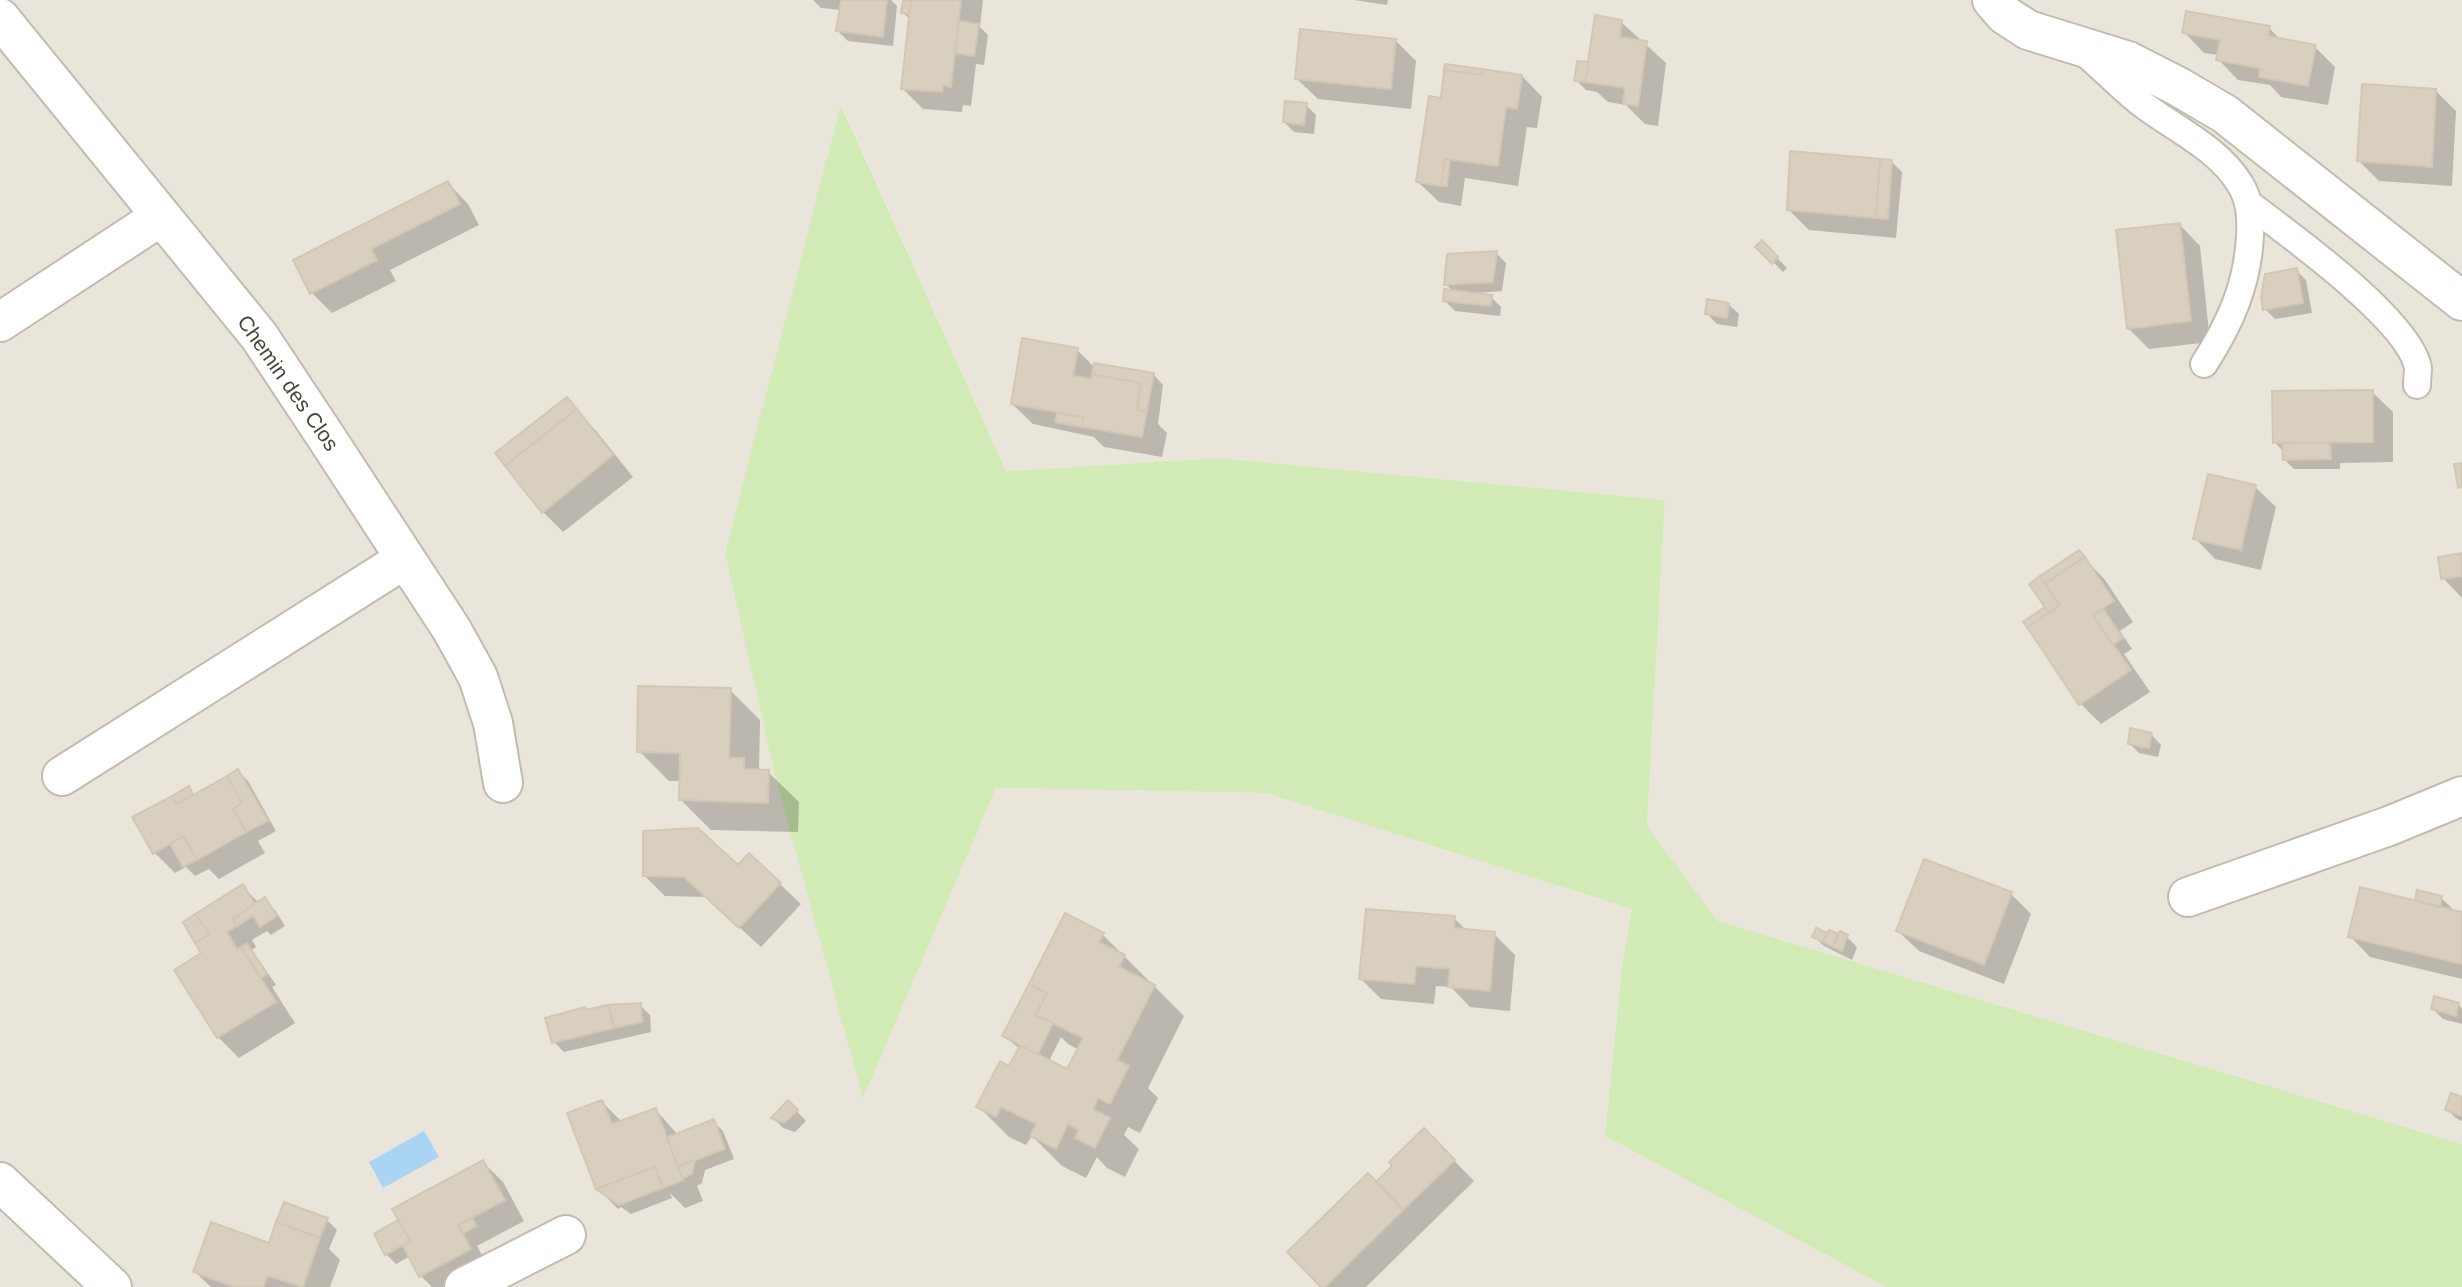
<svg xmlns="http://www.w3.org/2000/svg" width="2462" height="1287" font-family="Helvetica,sans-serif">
<rect width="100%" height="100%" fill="#f6f3ec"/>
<!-- residential -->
<polygon fill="#eae5da" points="0,0 2462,0 2462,1144 1718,921 1647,826 1665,500 1220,458 1006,471 842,106 725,553 776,780 863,1096 996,788 1266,793 1632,909 1622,966 1605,1136 1886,1287 0,1287"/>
<!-- green -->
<polygon fill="#d2eab5" points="841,105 1006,471 1220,458 1665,500 1647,826 1718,921 2462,1144 2462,1287 1886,1287 1605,1136 1622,966 1632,909 1266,793 996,788 863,1098 776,780 725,553"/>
<!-- water -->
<polygon fill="#a9d4f2" points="424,1131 439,1157 383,1188 369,1162"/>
<!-- shadow -->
<g fill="#0003" fill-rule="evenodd">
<polygon points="813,0 891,0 897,6 893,46 848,41 838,31 841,10 821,8"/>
<polygon points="904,0 983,0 980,27 988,35 984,65 976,64 971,106 963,105 962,112 923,109 902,88 911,20 903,13"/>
<polygon points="1354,0 1388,0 1387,5"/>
<polygon points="1621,22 1666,63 1658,126 1645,124 1626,105 1608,102 1597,92 1586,90 1576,80"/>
<polygon points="2269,28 2282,41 2315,47 2335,67 2328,105 2281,97 2270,85 2238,80 2218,59 2218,55 2204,53 2184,32"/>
<polygon points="1396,41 1416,61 1411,109 1318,99 1297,79"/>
<polygon points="1522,76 1542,97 1537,128 1527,127 1518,186 1465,178 1461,206 1439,202 1418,182 1442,100"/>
<polygon points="2436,91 2456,111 2452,186 2379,181 2359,161"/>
<polygon points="1306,105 1316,115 1314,134 1294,132 1284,122"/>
<polygon points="1892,162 1902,172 1896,238 1809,230 1789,210"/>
<polygon points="448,183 468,204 479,225 390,270 396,281 332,313 312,293"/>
<polygon points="2180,225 2200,246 2210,342 2149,349 2128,328"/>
<polygon points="1762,242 1787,268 1783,272 1758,247"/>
<polygon points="1496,253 1506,263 1502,291 1477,293 1477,295 1491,297 1501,307 1500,316 1455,311 1445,301 1453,292 1446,284"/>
<polygon points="2296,270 2306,280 2312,313 2275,319 2265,309"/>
<polygon points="1728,304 1739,314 1737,327 1717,324 1707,314"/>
<polygon points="1077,350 1094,367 1153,374 1163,385 1158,424 1167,433 1162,457 1104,447 1094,437 1033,424 1012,404"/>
<polygon points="2372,392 2393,412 2393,462 2340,463 2340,469 2294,469 2284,459 2284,452 2275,443"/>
<polygon points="567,399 597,432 633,477 563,532 543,512"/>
<polygon points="2255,487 2276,507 2261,570 2215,559 2195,538"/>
<polygon points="2079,552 2105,580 2133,622 2120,631 2132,649 2124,654 2150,692 2101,724 2081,704 2025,622 2047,607"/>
<polygon points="2462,555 2462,598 2443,578"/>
<polygon points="730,690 760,720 759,771 768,772 799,802 798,832 711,830 681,800 681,781 669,781 639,751"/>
<polygon points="2151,734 2161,745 2158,757 2139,753 2129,743"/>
<polygon points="238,771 248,781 276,831 258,841 265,853 219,879 209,869 195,876 186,867 175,873 155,853 135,818 188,788 195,795"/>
<polygon points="749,855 801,904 761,947 706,897 665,896 645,876 738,867"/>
<polygon points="242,886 259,903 265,900 275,910 285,926 271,935 267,931 252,940 256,947 252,950 276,985 272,987 295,1023 239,1058 218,1037 177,970 204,953"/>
<polygon points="2011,894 2031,914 2004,984 1919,951 1898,931"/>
<polygon points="2441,898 2452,908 2451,911 2462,913 2462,979 2370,957 2350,936 2421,904 2417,900"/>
<polygon points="1454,918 1467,931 1494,934 1515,955 1510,1011 1470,1007 1451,987 1436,986 1434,1004 1381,999 1361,979"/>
<polygon points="1817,930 1828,936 1847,937 1857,947 1852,960 1824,946 1814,937"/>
<path d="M1102,934L1184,1016L1148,1088L1158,1098L1140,1133L1128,1127L1124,1135L1139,1149L1125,1177L1107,1168L1097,1157L1086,1178L1062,1166L1032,1136L1026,1145L1009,1137L979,1107L1010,1068L1020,1049L1004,1036ZM1061,1037L1068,1044L1079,1050L1068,1071L1049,1061Z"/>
<polygon points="2458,1004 2462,1009 2462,1024 2443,1019 2433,1009"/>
<polygon points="640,1005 650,1015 651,1032 564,1052 554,1042 584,1009 587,1011"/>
<polygon points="2462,1099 2462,1121 2457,1119 2447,1109"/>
<polygon points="602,1102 622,1122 656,1110 678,1135 713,1121 723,1131 734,1159 705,1170 702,1183 697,1186 703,1201 685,1208 670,1193 672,1198 631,1214 621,1207 618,1209 597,1188"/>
<polygon points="788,1102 806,1121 795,1132 783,1128 773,1118"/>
<polygon points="1424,1130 1474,1181 1366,1287 1324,1287 1376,1184"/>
<polygon points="483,1162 503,1182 524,1221 477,1246 490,1270 458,1287 432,1287 421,1276 410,1256 396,1264 386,1254 376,1234 401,1221"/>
<polygon points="327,1220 337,1230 329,1249 340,1260 330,1287 211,1287 195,1272 270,1246"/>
</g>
<!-- building -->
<g fill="#d8cfc1" stroke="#d3c7b4" stroke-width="2">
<polygon points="841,0 887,0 883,37 836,31"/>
<polygon points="903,0 911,0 909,14 901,13"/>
<polygon points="911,0 961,0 951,87 943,85 942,92 901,89"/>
<polygon points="2186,11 2270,26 2268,36 2316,45 2308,86 2259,77 2260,68 2216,60 2220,40 2182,33"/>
<polygon points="1595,15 1622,20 1620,37 1647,41 1638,106 1623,104 1625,88 1585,82"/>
<polygon points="959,21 979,24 974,56 955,53"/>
<polygon points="1300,29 1396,39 1391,89 1295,79"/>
<polygon points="1577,61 1589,62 1585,82 1574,81"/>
<polygon points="1445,64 1482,69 1481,75 1444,70"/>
<polygon points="1482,69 1522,75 1517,109 1506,107 1498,166 1445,159 1441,186 1416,182 1429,96 1441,98 1444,70 1481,75"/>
<polygon points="2362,84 2436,89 2432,167 2357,161"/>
<polygon points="1285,101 1307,103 1304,125 1283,122"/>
<polygon points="1790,151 1880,159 1876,218 1787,210"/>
<polygon points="1445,159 1450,160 1447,186 1441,186"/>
<polygon points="1880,159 1892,160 1888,219 1876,218"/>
<polygon points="448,181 460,204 371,249 377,260 310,294 293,260"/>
<polygon points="2180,223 2191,321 2127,329 2116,230"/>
<polygon points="1762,240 1778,257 1772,264 1755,247"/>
<polygon points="1497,251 1493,282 1444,285 1447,254"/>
<polygon points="2297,268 2303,303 2263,310 2261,297 2265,274"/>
<polygon points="1444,289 1492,295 1491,306 1443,301"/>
<polygon points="1707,299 1729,303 1727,318 1705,314"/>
<polygon points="1022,338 1078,348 1073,376 1091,379 1092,374 1141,383 1137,410 1147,411 1142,437 1082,427 1084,417 1011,404"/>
<polygon points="1094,363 1154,373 1147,411 1137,410 1141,383 1092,374"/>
<polygon points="2373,390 2373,442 2273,443 2272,391"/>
<polygon points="567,397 577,409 505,466 495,453"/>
<polygon points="577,409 613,455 542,513 505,466"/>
<polygon points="1057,413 1084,417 1082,427 1055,422"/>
<polygon points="2282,443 2330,443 2331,459 2283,460"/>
<polygon points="2462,463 2462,487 2458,488 2454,464"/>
<polygon points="2208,474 2256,485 2241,550 2193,539"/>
<polygon points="2079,550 2085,557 2045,584 2040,576"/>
<polygon points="2462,553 2462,576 2441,579 2438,557"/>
<polygon points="2085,557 2114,601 2093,615 2131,670 2079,705 2027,627 2059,605 2045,584"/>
<polygon points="2040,576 2059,605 2049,613 2029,584"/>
<polygon points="2045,607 2049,613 2027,627 2023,622"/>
<polygon points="2103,609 2123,638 2113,645 2093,615"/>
<polygon points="638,686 731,688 729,758 744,758 744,769 769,770 768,803 679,800 680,753 637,752"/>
<polygon points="2130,728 2152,733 2149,748 2128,744"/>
<polygon points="238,769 268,821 246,832 233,809 242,803 227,776"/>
<polygon points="227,776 242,803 233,809 246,832 197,860 184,836 153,854 132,817 172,796 177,804"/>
<polygon points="189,786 193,795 177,804 172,796"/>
<polygon points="698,828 738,865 749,853 781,883 739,928 684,877 643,876 643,831"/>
<polygon points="184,836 197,860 183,867 170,844"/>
<polygon points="1924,859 2012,892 1984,965 1896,931"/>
<polygon points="243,884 255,905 233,919 237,926 227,932 237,949 241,947 276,1002 217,1038 174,970 201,953 195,943 209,934 195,914"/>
<polygon points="2360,887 2462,912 2462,964 2348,937"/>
<polygon points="2417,890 2442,896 2440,907 2415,900"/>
<polygon points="265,897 277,916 260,927 253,916 237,926 233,919"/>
<polygon points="1366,909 1455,916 1454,928 1495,932 1490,991 1448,987 1450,969 1416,966 1414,984 1359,979"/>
<polygon points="1065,913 1104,933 1099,942 1125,955 1119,967 1155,985 1117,1060 1129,1066 1110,1104 1098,1098 1093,1109 1110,1118 1095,1148 1075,1138 1079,1130 1068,1124 1056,1149 1030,1136 1036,1124 1001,1107 996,1117 976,1107 1000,1061 1009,1066 1020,1045 1067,1069 1083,1038 1035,1015 1047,993 1029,984"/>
<polygon points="195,914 209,934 195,943 183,922"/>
<polygon points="1816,928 1827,933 1823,942 1812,937"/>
<polygon points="1829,930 1839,934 1833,947 1823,942"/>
<polygon points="1840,931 1848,935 1842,951 1833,947"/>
<polygon points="247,943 267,974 261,978 241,947"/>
<polygon points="1029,984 1047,993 1035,1015 1053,1023 1038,1054 1002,1036"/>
<polygon points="2434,996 2459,1003 2456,1016 2431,1009"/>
<polygon points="641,1003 642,1022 614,1028 608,1005"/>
<polygon points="608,1005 614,1028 552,1043 545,1018 585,1007 585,1010"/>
<polygon points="2451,1093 2462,1097 2462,1116 2445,1110"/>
<polygon points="602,1100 612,1124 656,1108 683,1180 663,1188 655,1167 596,1189 567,1113"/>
<polygon points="788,1100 798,1110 784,1123 771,1118"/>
<polygon points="714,1119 725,1149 678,1167 667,1137"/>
<polygon points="1424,1128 1455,1160 1403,1210 1376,1182 1392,1166 1389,1162"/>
<polygon points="483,1160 505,1200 458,1225 471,1249 419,1277 403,1246 410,1241 392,1209"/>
<polygon points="695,1160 692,1174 683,1178 678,1167"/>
<polygon points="655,1167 663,1188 619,1205 596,1189"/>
<polygon points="1368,1173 1403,1210 1325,1287 1321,1287 1287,1252"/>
<polygon points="284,1202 328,1218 320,1238 276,1222"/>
<polygon points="472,1218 476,1226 462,1234 458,1225"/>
<polygon points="398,1220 410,1241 385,1255 374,1234"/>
<polygon points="211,1222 269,1243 276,1222 320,1238 303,1287 268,1276 263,1287 235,1287 193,1272"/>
</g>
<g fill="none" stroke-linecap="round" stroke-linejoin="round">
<!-- lane casing -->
<g stroke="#c2bbae" stroke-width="30">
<g id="lane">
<path d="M2085,53C2102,68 2119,85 2137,100C2170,127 2217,146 2240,184C2250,200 2251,217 2250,235C2248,284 2230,324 2204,364"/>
<path d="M2249,204C2289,234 2410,321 2418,368C2418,373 2417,380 2417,385"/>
</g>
</g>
<!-- street casing -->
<g stroke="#c2bbae" stroke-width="42">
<g id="street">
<polyline points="1992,0 2005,15 2028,30 2128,61 2179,87 2225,114 2462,301"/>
<polyline points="0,18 259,336 324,434 452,630 478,677 493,723 503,783"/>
<polyline points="0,322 160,217"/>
<polyline points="62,776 405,559"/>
<polyline points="2188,897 2389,826 2462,796"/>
<polyline points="0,1182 112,1287"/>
<polyline points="464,1287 566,1235"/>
</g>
</g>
<!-- lane -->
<use href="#lane" stroke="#fff" stroke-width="26"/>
<!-- street -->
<use href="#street" stroke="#fff" stroke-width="38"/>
</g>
<g text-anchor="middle" stroke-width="5" stroke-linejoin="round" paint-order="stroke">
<!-- street labels -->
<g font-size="21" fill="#4b4439" stroke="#fff">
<text transform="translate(288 383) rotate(55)" y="7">Chemin des Clos</text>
</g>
</g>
</svg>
